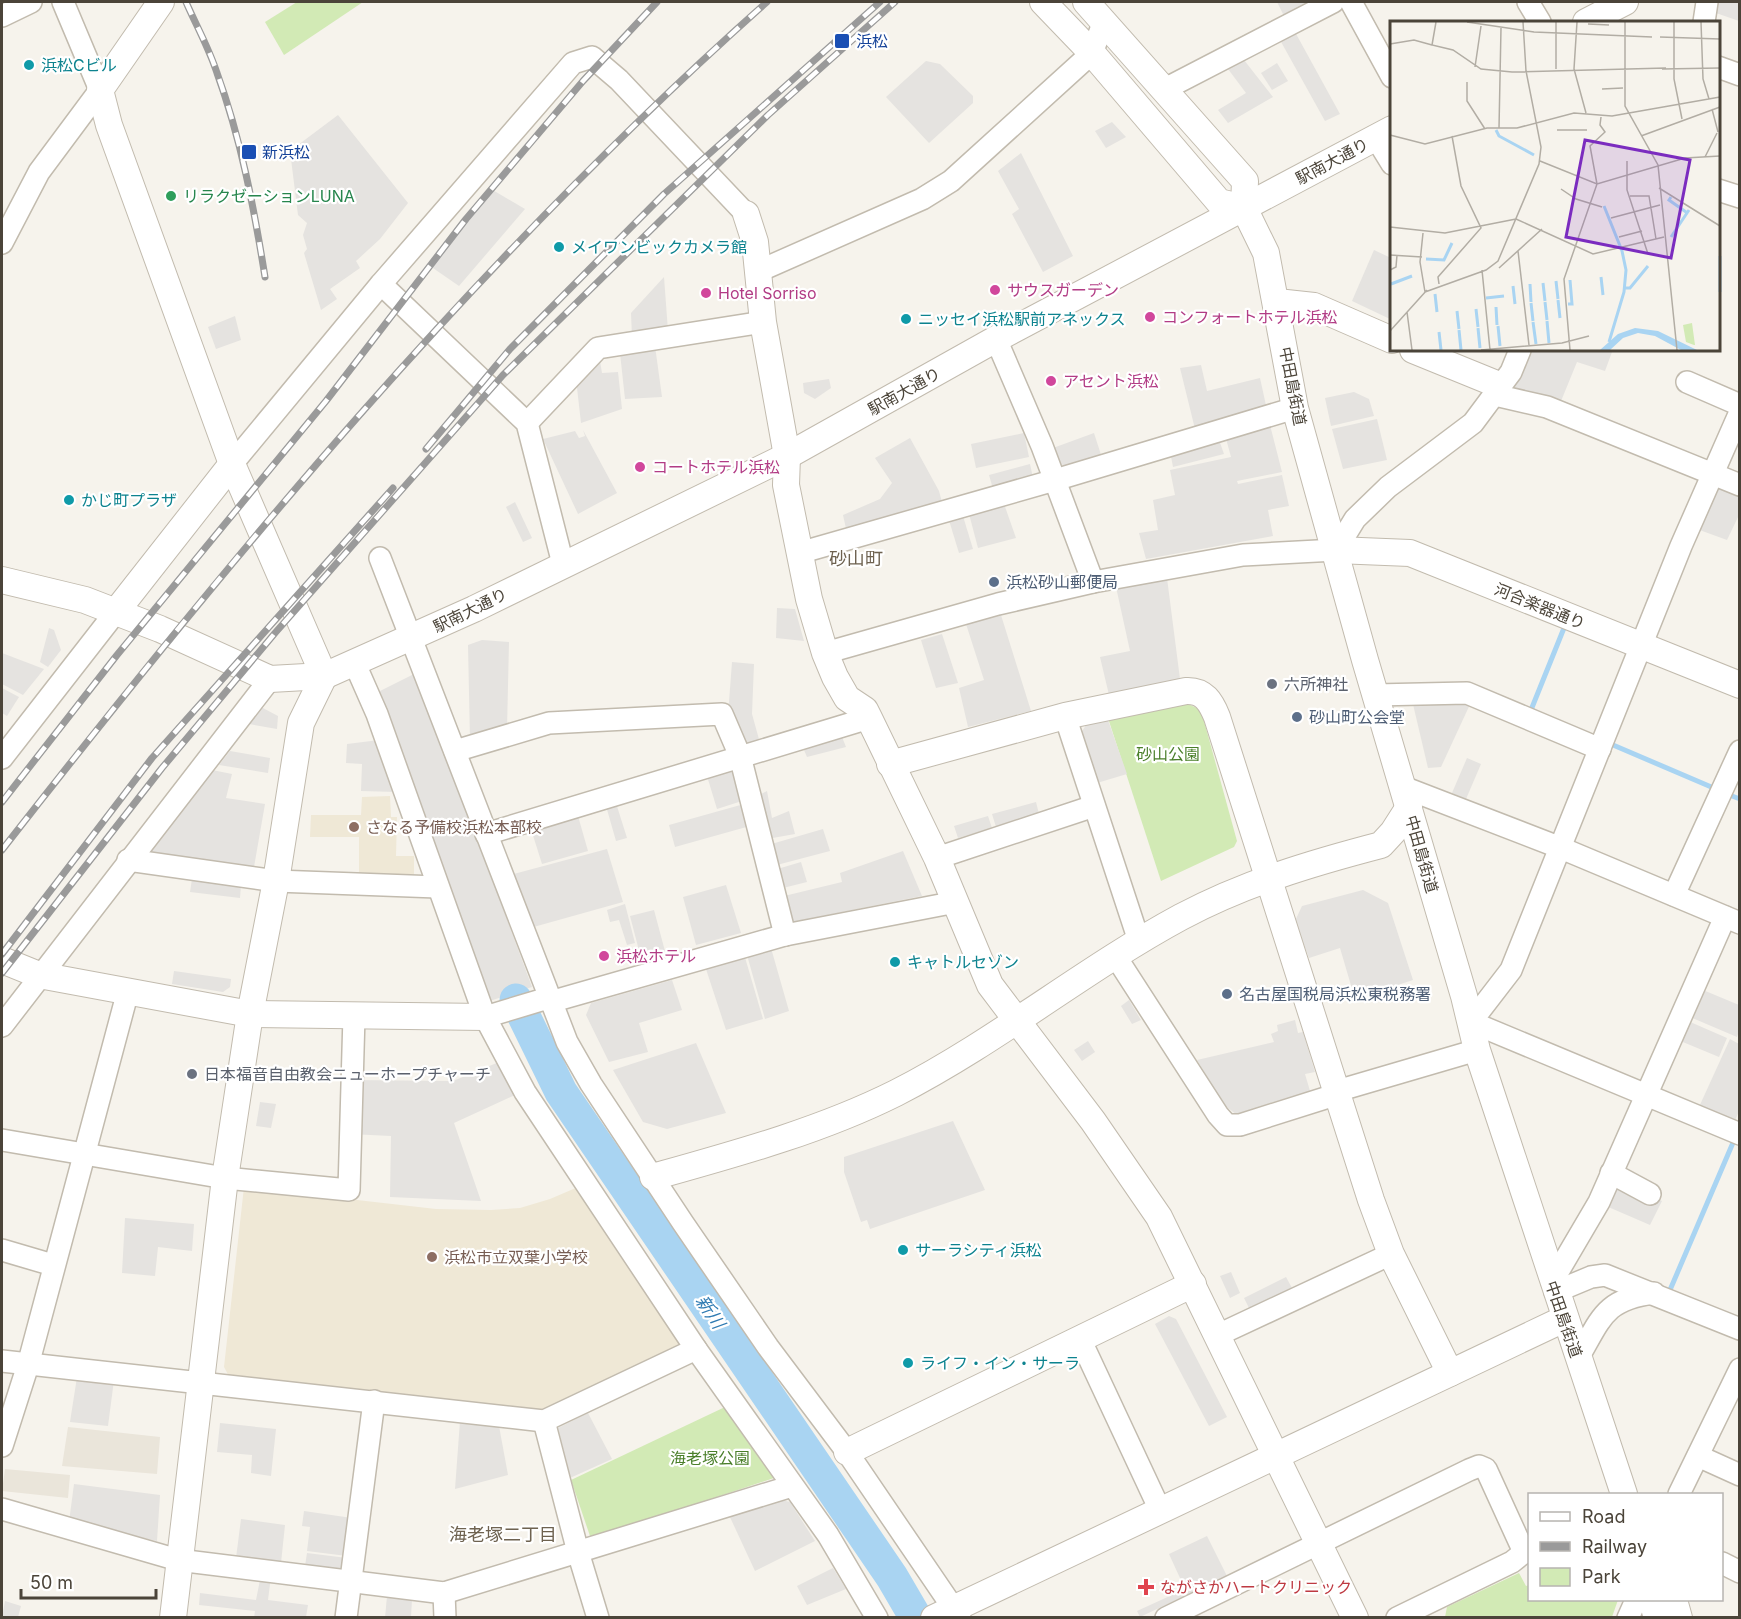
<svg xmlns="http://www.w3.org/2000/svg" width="1741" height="1619" font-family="Inter,'Noto Sans JP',sans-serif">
<rect width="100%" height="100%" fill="#f6f3ec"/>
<!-- residential -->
<g fill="#eae5da">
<polygon points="68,1427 160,1437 157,1474 62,1466"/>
<polygon points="5,1469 70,1475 68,1498 2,1491"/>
</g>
<!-- education -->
<g fill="#efe8d6">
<polygon points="390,796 391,817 397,817 396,856 414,856 414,874 359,874 359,837 310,837 311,815 361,815 362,797"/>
<polygon points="244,1187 436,1209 491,1210 520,1208 550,1199 578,1187 681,1335 675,1353 544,1415 231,1380 224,1367"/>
</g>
<!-- green -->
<g fill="#d2eab5">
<polygon points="297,2 363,2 284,55 265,22"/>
<polygon points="1188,704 1201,710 1237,841 1234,847 1161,881 1108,718"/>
<polygon points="725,1407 774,1478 591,1539 571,1480"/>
<polygon points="1519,1573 1526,1586 1529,1585 1530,1600 1618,1600 1612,1617 1445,1617 1447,1607"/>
</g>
<!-- parking -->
<g fill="#e5e3e0">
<polygon points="1277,2 1312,2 1284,16"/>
<polygon points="1718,2 1739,2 1739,21 1716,13"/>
<polygon points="1295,32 1340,114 1325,121 1280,40"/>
<polygon points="1244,60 1273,97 1228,123 1218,110 1246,93 1228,69"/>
<polygon points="926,61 940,64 973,96 973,103 929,143 886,97"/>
<polygon points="1277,63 1288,81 1272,90 1261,73"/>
<polygon points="338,115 408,203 380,239 356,261 360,268 330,289 337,299 321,310 304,253 307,249 303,235 307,223 298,215 290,151"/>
<polygon points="1112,122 1126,137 1106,148 1095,131"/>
<polygon points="1021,153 1073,256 1043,272 1012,214 1019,209 998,171"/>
<polygon points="491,189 525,209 459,286 430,266"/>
<polygon points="1374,250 1391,258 1390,319 1352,301"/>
<polygon points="664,277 668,331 632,337 631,313"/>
<polygon points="235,316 241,340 216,349 208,327"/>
<polygon points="655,346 662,397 625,399 620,353"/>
<polygon points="1531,350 1605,350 1612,352 1605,371 1577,362 1559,406 1513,387 1522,375"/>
<polygon points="599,355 602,373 618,372 622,409 581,423 576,379"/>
<polygon points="1201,365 1207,391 1260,378 1267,410 1195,429 1180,368"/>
<polygon points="829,379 831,388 815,399 804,393 803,383"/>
<polygon points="1354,392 1369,399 1374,416 1331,426 1325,398"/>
<polygon points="1377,419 1387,460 1343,469 1332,429"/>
<polygon points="1270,425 1282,472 1237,481 1238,484 1282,475 1289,506 1268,510 1273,536 1146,559 1139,533 1158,530 1153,500 1175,495 1170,470 1231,457 1225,435"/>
<polygon points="583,430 617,493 578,514 543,439 575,431 579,438 585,436"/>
<polygon points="1024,433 1029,457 976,468 971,444"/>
<polygon points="1094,433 1102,458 1072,468 1060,464 1053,448"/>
<polygon points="1218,437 1224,454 1173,467 1170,451"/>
<polygon points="910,438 939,491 943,506 847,533 843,515 880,499 892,483 875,458"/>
<polygon points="1030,464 1033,478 993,489 989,475"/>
<polygon points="1717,484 1739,494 1739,515 1727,540 1694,528"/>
<polygon points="1003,501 1016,538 978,548 968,510"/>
<polygon points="515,502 532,538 523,542 506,507"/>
<polygon points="962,513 973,549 959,553 948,517"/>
<polygon points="1167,578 1180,679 1109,695 1100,657 1130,651 1116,587"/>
<polygon points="777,608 795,609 804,641 776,638"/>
<polygon points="1001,615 1031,711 968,727 959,688 984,680 966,624"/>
<polygon points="49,628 54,630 61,650 48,667 40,662"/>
<polygon points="942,634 958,683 936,688 921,640"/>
<polygon points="482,640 509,642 507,729 470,740 468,645"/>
<polygon points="2,653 44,669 23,695 2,684"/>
<polygon points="732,662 754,664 752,714 760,743 742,749 728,715"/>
<polygon points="416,673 532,987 490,1001 376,693"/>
<polygon points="2,688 19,697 7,716 2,713"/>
<polygon points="1412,700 1472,700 1441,767 1428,768"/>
<polygon points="261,707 278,716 277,729 249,724"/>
<polygon points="1108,720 1127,774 1097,783 1081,733 1086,725"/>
<polygon points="840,732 846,747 807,757 801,743"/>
<polygon points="379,740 397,792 361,791 362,764 346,763 347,744"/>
<polygon points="230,751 270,758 268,773 219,765"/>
<polygon points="1467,758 1481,764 1466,799 1452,793"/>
<polygon points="731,769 742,801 717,809 707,776"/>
<polygon points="212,770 232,774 226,798 265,804 254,867 247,872 149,856 151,842"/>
<polygon points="767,791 772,818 789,811 795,834 767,839 757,796"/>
<polygon points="1036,802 1039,814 996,827 992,814"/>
<polygon points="616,803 627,838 616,841 606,806"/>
<polygon points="744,804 750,826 675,847 669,825"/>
<polygon points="578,816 588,851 542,864 531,829"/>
<polygon points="988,816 992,828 958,838 954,826"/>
<polygon points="823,829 830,851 773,866 768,845"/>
<polygon points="607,849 623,902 530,928 510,875"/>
<polygon points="903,851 922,896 787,923 780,897 842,882 840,873"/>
<polygon points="801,862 807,882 779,889 774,870"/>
<polygon points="192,879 241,885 240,898 190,892"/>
<polygon points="726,885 741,933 696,945 683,897"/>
<polygon points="1363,890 1388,903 1413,980 1355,999 1340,948 1309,958 1295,921 1302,906"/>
<polygon points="625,904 635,943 627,945 619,920 610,922 607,910"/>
<polygon points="654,910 666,955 642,962 630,916"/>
<polygon points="771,948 789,1011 765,1019 747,955"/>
<polygon points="744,954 763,1019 726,1030 705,966"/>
<polygon points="174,971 231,979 230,987 223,992 172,984"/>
<polygon points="672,980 682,1010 639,1023 648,1052 609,1062 586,1015 591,1003"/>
<polygon points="1703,990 1739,1005 1739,1031 1737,1037 1690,1017"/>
<polygon points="1129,1000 1141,1020 1132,1024 1121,1006"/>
<polygon points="1295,1020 1298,1033 1303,1032 1315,1072 1305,1074 1310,1091 1236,1114 1224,1105 1197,1060 1274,1042 1271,1034 1278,1031 1277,1025"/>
<polygon points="1688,1021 1727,1038 1719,1057 1678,1040"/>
<polygon points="1730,1039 1739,1044 1739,1111 1734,1123 1699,1107"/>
<polygon points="1088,1041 1095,1052 1082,1061 1074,1050"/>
<polygon points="696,1043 726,1113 667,1129 643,1122 613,1070"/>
<polygon points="499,1062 515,1095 454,1123 481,1201 390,1197 391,1136 350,1134 351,1080 453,1081"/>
<polygon points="260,1102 276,1104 271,1128 256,1126"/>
<polygon points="953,1121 985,1190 870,1229 867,1220 861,1222 844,1172 844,1157"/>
<polygon points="1617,1183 1662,1201 1650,1225 1606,1206"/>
<polygon points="125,1218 194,1224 192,1251 158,1247 155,1276 122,1273"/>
<polygon points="1231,1272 1240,1293 1230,1298 1220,1276"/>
<polygon points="1286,1277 1292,1288 1249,1308 1244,1298"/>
<polygon points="1169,1316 1176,1319 1227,1417 1209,1426 1155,1324"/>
<polygon points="77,1377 114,1380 108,1426 70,1422"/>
<polygon points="588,1413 612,1459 570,1478 558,1428"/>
<polygon points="460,1421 499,1426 508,1475 455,1489"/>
<polygon points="220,1423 276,1429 271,1476 251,1473 252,1455 217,1452"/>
<polygon points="74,1484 160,1495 157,1541 69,1522"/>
<polygon points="777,1499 790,1502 815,1541 755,1571 729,1515"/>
<polygon points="304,1511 352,1518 347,1556 307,1551 310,1527 302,1526"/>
<polygon points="241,1519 285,1525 281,1563 236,1558"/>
<polygon points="1207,1536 1227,1576 1140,1617 1137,1611 1185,1589 1169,1554"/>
<polygon points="307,1553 347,1558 343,1572 305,1566"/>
<polygon points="833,1568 846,1589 807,1605 797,1586"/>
<polygon points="261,1575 271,1576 268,1600 308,1605 306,1617 254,1618 255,1611 199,1605 200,1593 256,1600"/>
<polygon points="387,1596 412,1599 411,1617 385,1618"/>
<polygon points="5,1601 21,1606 18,1617 2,1617"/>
</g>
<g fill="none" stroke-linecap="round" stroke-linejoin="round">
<!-- stream -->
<g stroke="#a9d4f2" stroke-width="5">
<polyline points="1534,711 1531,710 1564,628"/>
<polyline points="1606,742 1716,789"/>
<polyline points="1724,793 1740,799"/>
<polyline points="1670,1290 1735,1138"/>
</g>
<!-- river -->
<polyline stroke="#a9d4f2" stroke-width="33" points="516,1000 561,1092 892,1577 916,1618"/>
<!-- minor casing -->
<g stroke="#c2bbae" stroke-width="24">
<g id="minor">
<polyline points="1351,2 1392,77"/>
<polyline points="1528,2 1540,22"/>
<polyline points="2,16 31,2"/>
<polyline points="1704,22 1707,2"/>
<polyline points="1718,67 1740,75"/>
<polyline points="1163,90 1333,2"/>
<polyline points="1376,138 1392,164"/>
<polyline points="1718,190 1740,197"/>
<polyline points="2,243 39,172 100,90 63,2"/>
<polyline points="759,271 922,199 951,181 1092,53 1104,21"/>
<polyline points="381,284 527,423 563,564"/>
<polyline points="996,339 1042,446 1093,582"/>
<polyline points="1687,382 1740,405"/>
<polyline points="1495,395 1547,407 1740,485"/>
<polyline points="1740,412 1681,546 1511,970 1471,1022 1740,1134"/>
<polyline points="527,423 598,348 763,322"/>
<polyline points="232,464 381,284 573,63 592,57 619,80 746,214"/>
<polyline points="799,553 1055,480 1295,408"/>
<polyline points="380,558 567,1042 591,1084 683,1223 768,1347 847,1452 960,1618"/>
<polyline points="825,653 998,604 1093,582 1243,555 1336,550 1355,519 1388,487 1473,423 1511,372 1520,350"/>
<polyline points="355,664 377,714 485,1017 525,1092 696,1349 828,1535 877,1618"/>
<polyline points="1375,695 1467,693 1600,749"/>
<polyline points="1065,716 1139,941"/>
<polyline points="455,751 549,723 722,714 740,756 785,935"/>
<polyline points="2,758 115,613"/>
<polyline points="1403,787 1561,848 1740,923"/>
<polyline points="486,834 869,718"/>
<polyline points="937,858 1094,806"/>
<polyline points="128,860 276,881 437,887"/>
<polyline points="1674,895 1740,751"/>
<polyline points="1116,957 1218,1115 1227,1125 1240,1125 1338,1094"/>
<polyline points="550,1002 785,935 956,902"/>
<polyline points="485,1017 548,998"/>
<polyline points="2,1026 270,679"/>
<polyline points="1337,1091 1477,1050"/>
<polyline points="2,1140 225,1178 349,1190 354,1016"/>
<polyline points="1611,1173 1650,1194"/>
<polyline points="2,1250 53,1265"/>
<polyline points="1552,1282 1599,1202 1725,917"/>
<polyline points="1555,1292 1591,1277 1605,1275 1740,1329"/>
<polyline points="1218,1335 1391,1254"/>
<polyline points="1081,1341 1160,1510"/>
<path d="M1578,1358C1601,1319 1604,1299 1654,1293"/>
<polyline points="2,1361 544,1421 696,1349"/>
<polyline points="544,1421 578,1552 598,1618"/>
<polyline points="2,1446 28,1365 128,991"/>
<polyline points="1698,1456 1740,1475"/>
<polyline points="1679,1494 1740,1369"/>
<polyline points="2,1509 178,1560 444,1593 792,1486"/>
<polyline points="1722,1563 1740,1572"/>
<polyline points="444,1593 445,1618"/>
<polyline points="346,1618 374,1401"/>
<polyline points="1166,1618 1469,1470 1479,1466 1486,1469 1523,1550 1522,1554 1512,1562 1397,1618"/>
<polyline points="1628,1618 1636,1600"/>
</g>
</g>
<!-- tertiary casing -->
<g stroke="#c2bbae" stroke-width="28">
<g id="tertiary">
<polyline points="161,2 100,90 109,125 232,464 324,676 301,723 276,881 250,1014 225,1178 173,1618"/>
<polyline points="1043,2 1092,53 1219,202 1244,208"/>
<polyline points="1086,2 1245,181 1244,208 1266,253 1295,408 1365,660 1464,996 1477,1050 1624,1494"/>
<polyline points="1586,22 1625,2"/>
<polyline points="746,214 755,242 763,322 787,456 786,485 809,599 825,653 835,677 847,698 865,710 869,718 937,858 990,985 1093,1121 1159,1217 1355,1618"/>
<polyline points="1277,302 1314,306 1392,340"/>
<polyline points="1413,350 1499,385"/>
<polyline points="1336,550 1410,553 1740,685"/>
<polyline points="2,580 85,600 160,629 270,679 324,676 474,609 787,456 996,339 1392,129"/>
<polyline points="115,613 232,464"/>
<path d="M890,764L1065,716L1186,691C1204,690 1211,702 1217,717L1371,1200L1391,1254L1450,1373"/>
<polyline points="2,960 39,975 250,1014 485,1017"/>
<path d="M653,1177C735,1154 820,1131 896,1093C996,1042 1083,970 1181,917C1245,883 1312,863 1381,845L1393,832L1409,807"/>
<polyline points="847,1452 1193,1284"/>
<polyline points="1652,1600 1657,1618"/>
<polyline points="1674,1600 1679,1618"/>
<polyline points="934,1618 1564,1319"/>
</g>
</g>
<!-- minor -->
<use href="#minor" stroke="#fff" stroke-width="21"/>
<!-- tertiary -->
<use href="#tertiary" stroke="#fff" stroke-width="26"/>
<!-- rail casing -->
<g stroke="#9a9a9a" stroke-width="7">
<g id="rail">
<path d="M186,2C196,25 209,48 217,73C241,139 254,208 265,277"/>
<polyline points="426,449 510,349 664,194 880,2"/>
<polyline points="2,802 117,655 326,401 466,219 583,81 657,2"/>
<path d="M2,850C236,550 482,255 767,2"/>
<polyline points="2,954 152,758 393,488"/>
<polyline points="2,973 162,768 275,633 503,375 768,115 895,2"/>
</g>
</g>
<!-- rail -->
<use href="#rail" stroke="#fff" stroke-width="4.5" stroke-dasharray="14" stroke-linecap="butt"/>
</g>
<!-- markers -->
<g fill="#1a4fb4" stroke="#fff" stroke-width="2">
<rect x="834" y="33" width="16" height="16" rx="3"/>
<rect x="241" y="144" width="16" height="16" rx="3"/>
</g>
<g fill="#0f9aa8" stroke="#fff" stroke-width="2">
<circle cx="29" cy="65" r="6"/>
<circle cx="559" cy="247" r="6"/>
<circle cx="906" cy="319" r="6"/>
<circle cx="69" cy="500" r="6"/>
<circle cx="895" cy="962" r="6"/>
<circle cx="903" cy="1250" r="6"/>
<circle cx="908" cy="1363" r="6"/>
</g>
<circle fill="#2e9e5b" stroke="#fff" stroke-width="2" cx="171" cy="196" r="6"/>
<g fill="#d1479c" stroke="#fff" stroke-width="2">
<circle cx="995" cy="290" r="6"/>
<circle cx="706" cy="293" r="6"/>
<circle cx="1150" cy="317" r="6"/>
<circle cx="1051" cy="381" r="6"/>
<circle cx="640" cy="467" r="6"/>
<circle cx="604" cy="956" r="6"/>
</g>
<g fill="#5c6f8a" stroke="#fff" stroke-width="2">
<circle cx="994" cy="582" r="6"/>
<circle cx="1297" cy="717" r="6"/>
<circle cx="1227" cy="994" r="6"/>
</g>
<g fill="#6b7280" stroke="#fff" stroke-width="2">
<circle cx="1272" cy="684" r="6"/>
<circle cx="192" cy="1074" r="6"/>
</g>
<g fill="#8d6e63" stroke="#fff" stroke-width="2">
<circle cx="354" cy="827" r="6"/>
<circle cx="432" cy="1257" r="6"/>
</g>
<path fill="#e0444e" stroke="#fff" stroke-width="2" d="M1143 1578h6v6h6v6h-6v6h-6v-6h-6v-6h6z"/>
<g text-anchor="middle" stroke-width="4.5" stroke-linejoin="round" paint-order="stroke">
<!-- transit labels -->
<g font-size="16" fill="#164399" stroke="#fff" text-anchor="start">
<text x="856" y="47">浜松</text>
<text x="262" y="158">新浜松</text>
</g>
<!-- culture labels -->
<g font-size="16" fill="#0d838f" stroke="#fff" text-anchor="start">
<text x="41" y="71">浜松Cビル</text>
<text x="571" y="253">メイワンビックカメラ館</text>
<text x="918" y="325">ニッセイ浜松駅前アネックス</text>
<text x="81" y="506">かじ町プラザ</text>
<text x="907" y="968">キャトルセゾン</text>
<text x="915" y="1256">サーラシティ浜松</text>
<text x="920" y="1369">ライフ・イン・サーラ</text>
</g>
<!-- street labels -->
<g font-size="16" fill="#4b4439" stroke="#fff">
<text transform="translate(1332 161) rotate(-28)" y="6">駅南大通り</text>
<text transform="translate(1293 386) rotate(79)" y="6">中田島街道</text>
<text transform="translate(904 391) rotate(-29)" y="6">駅南大通り</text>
<text transform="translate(1540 606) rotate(22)" y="6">河合楽器通り</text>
<text transform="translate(470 610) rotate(-26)" y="6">駅南大通り</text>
<text transform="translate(1422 854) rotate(74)" y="6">中田島街道</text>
<text transform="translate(1564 1319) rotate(71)" y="6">中田島街道</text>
</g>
<!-- leisure labels -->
<g font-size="16" fill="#27864d" stroke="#fff" text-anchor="start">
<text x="183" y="202">リラクゼーションLUNA</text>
</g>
<!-- hotel labels -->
<g font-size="16" fill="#b23c85" stroke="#fff" text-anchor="start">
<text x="1007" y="296">サウスガーデン</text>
<text x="718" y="299">Hotel Sorriso</text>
<text x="1162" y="323">コンフォートホテル浜松</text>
<text x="1063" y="387">アセント浜松</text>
<text x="652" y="473">コートホテル浜松</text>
<text x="616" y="962">浜松ホテル</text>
</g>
<!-- service labels -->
<g font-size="16" fill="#4e5e75" stroke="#fff" text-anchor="start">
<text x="1006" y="588">浜松砂山郵便局</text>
<text x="1309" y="723">砂山町公会堂</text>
<text x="1239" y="1000">名古屋国税局浜松東税務署</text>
</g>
<!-- worship labels -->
<g font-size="16" fill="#5b616d" stroke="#fff" text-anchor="start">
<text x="1284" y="690">六所神社</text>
<text x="204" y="1080">日本福音自由教会ニューホープチャーチ</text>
</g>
<!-- park labels -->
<g font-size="16" fill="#4a7f2a" stroke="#fff">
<text x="1168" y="760">砂山公園</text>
<text x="710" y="1464">海老塚公園</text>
</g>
<!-- education labels -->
<g font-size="16" fill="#785e54" stroke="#fff" text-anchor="start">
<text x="366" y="833">さなる予備校浜松本部校</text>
<text x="444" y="1263">浜松市立双葉小学校</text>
</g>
<!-- health labels -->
<g font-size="16" fill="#be3a42" stroke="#fff" text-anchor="start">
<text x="1160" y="1593">ながさかハートクリニック</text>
</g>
<!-- neighbourhood labels -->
<g font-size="18" fill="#6e6250" stroke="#fff">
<text x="856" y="565">砂山町</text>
<text x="503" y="1541">海老塚二丁目</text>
</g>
<!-- water labels -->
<g font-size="18" font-style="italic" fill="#2e7ab2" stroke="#fff">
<text transform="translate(710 1312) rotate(56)" y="6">新川</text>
</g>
</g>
<!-- overview -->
<g transform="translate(1390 21)">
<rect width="330" height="330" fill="#f6f3ec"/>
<path d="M302,302L305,324H304L296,321L293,304Z" fill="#d2eab5"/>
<path d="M245,307L268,310L307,329H291L265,315L248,312L233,317L220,329H210L228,313Z" fill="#a9d4f2"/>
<path fill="none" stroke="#a9d4f2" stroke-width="3" d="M106,109L109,115L144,134M281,176L279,179L296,191M214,185L232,230L236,249L234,271L219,321M281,216L299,189M330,235V271M36,238L54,239L62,222M211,256L213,274M166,260L168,278M153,262L155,280M1,263L22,255M140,263L141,281M123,265L125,283M234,267H240L258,245M45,273L47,291M96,277L114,275M168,279L170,297M155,281L157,299M141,282L143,300M178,283H182L180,259M106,286L107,304M86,288L88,306M67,290L69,308M157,300L159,322M143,301L146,323M108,305L110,325M88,307L90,327M69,309L71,329M49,311L51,329"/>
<path fill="none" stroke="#b2ada4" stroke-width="1.5" d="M46,1L42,24L63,29L91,48L122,51L276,47M77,1L144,11L262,16M187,1L184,48L196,92M235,1V85L268,144L287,329M284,1V58L292,98M311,1L313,58L319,78M198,3L219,4M270,16L330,18M0,23L24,19L42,24M85,46L91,5M166,48V1M272,48L330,47M77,61V80L95,108M212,68L233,67M322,88L328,111M109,107L111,7M167,109H197M0,114L35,123L97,107H127L184,92L222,95L330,76M251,115L330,86M315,136L327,112M150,140L207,163L295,137L330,135M237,140V169L258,233M269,167L330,205M171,168L186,178L212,186M240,175H259L266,218M221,197L270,184M126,198L203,233L274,216M0,206L55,212L126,198M33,212L30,241L35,271M229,216L252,210M128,230L139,324M0,234L32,236M109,247L152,208M0,249L6,246L7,234M92,249L100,329M49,263L48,256L91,207L71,165L62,115M35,271L96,249L108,240L149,143L151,126L136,50L133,1M17,291L22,329M0,310L37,269M91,329L172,322L199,315M180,329L174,258L207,163L200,125L215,111L210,104L211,96"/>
<path fill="#7b2cbf" fill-opacity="0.15" stroke="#7b2cbf" stroke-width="3" d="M195,119L300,139L281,237L176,216Z"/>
<rect width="330" height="330" fill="none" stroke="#4b4439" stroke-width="3"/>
</g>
<!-- border -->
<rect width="1741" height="1619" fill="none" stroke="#4b4439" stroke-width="6"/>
<!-- legend -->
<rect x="1528" y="1493" width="195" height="108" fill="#ffffff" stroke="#b7b4b0" stroke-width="1.5"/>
<rect x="1540" y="1512" width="30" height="9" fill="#ffffff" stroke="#b7b4b0" stroke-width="1.5"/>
<text x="1582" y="1523" font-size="18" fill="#4b4439">Road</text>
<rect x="1540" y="1542" width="30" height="9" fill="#9a9a9a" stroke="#b7b4b0" stroke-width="1.5"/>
<text x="1582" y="1553" font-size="18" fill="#4b4439">Railway</text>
<rect x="1540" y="1568" width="30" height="18" fill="#d2eab5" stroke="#b7b4b0" stroke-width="1.5"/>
<text x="1582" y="1583" font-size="18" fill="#4b4439">Park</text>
<!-- scale -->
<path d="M21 1589v9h135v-9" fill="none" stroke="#4b4439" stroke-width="3"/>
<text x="30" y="1589" font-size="18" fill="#4b4439" stroke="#ffffff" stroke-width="4.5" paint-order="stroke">50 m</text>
</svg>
